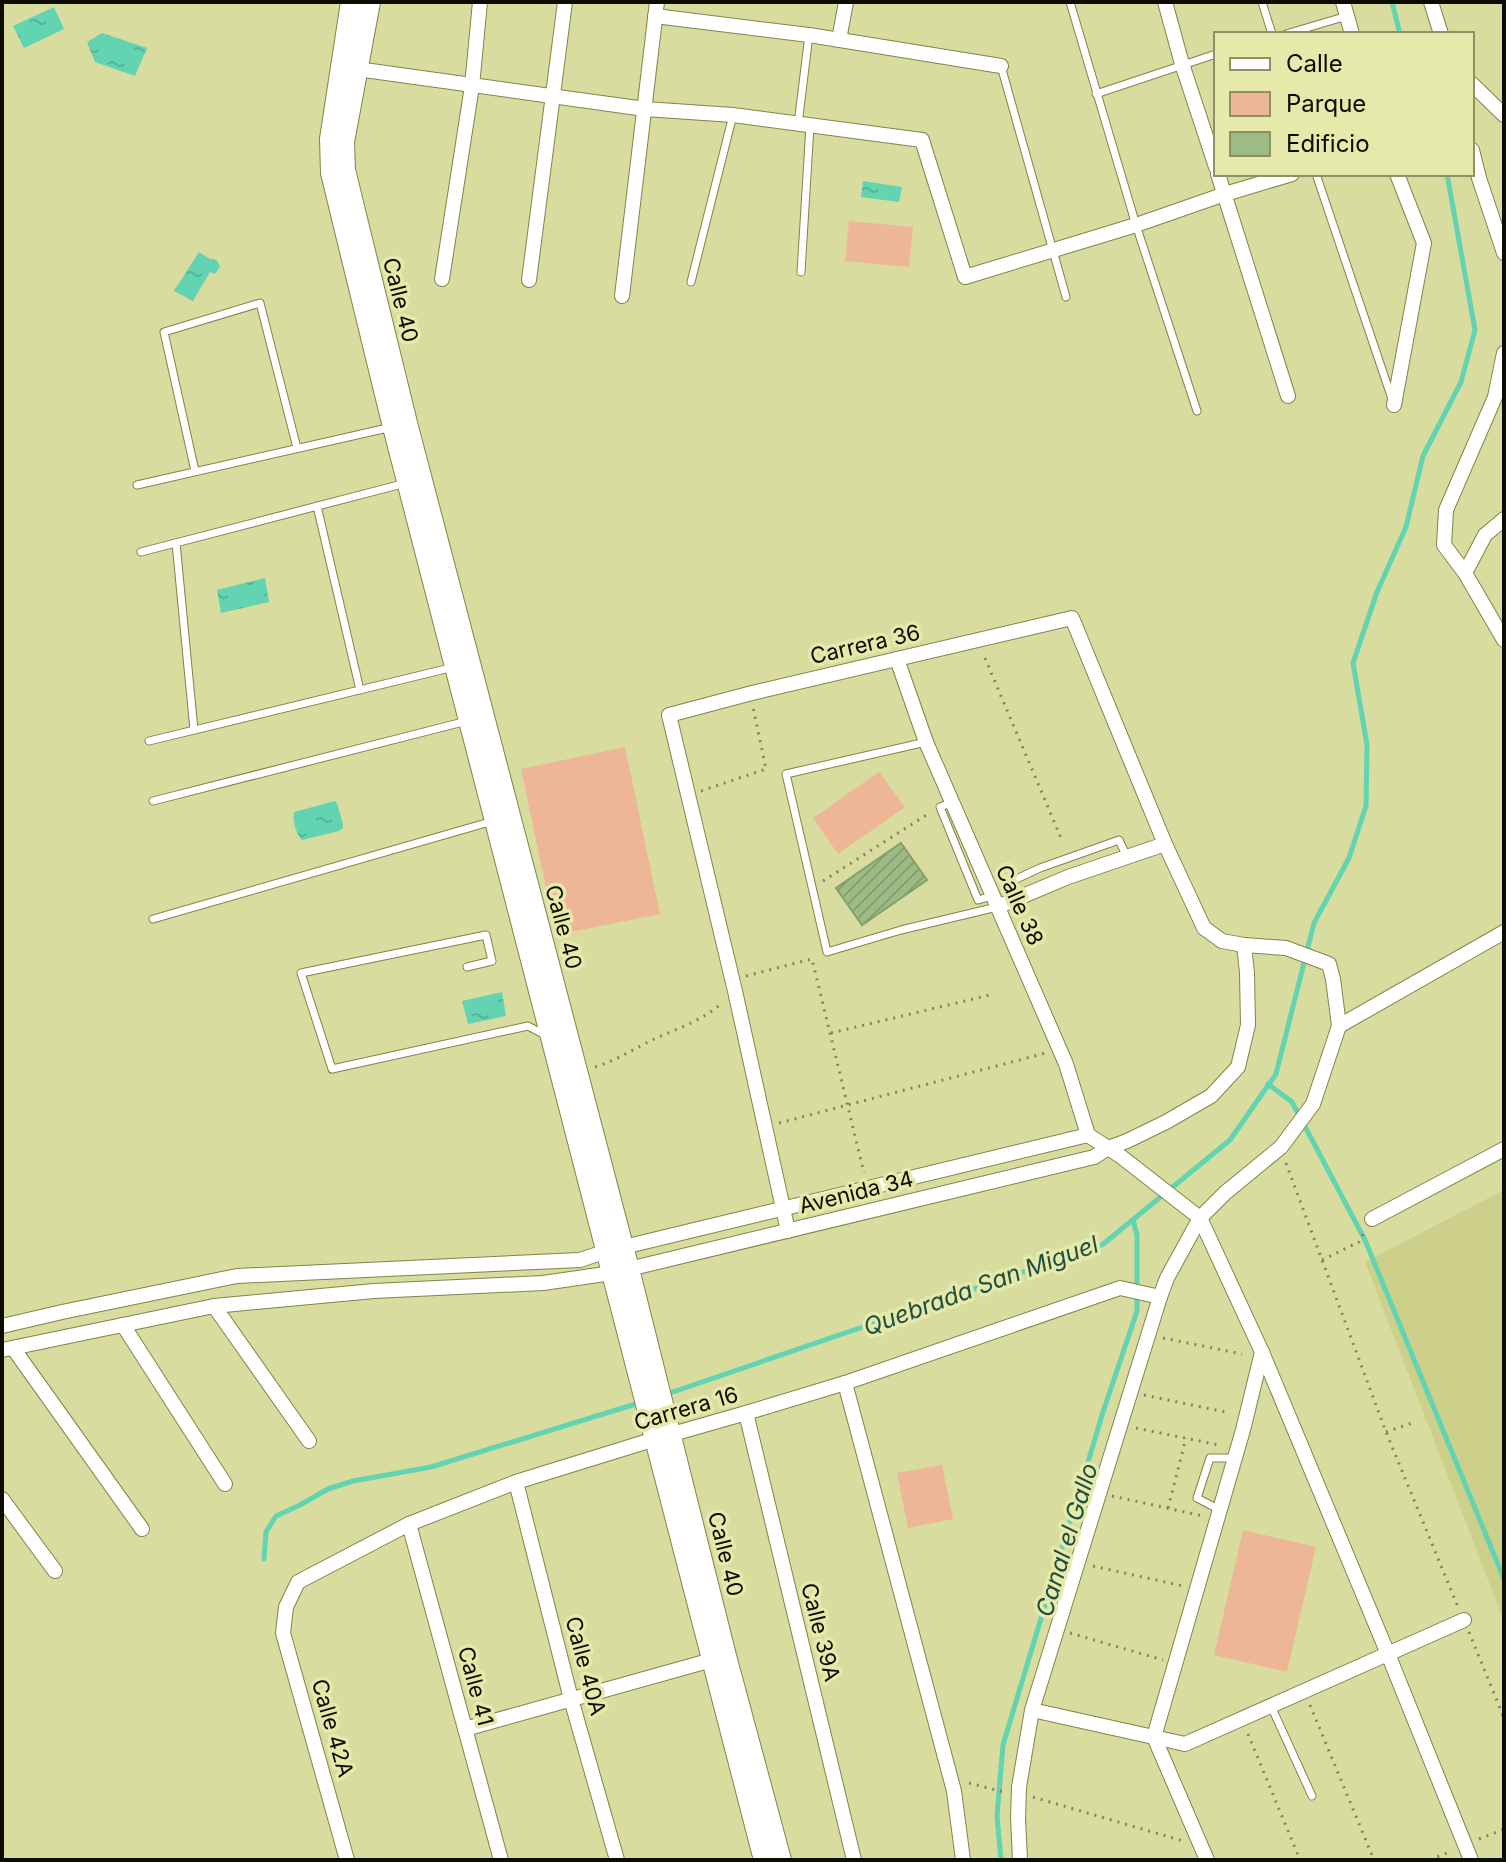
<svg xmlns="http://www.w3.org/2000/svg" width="1506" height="1862" font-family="Inter,sans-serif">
<defs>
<pattern id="water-ripples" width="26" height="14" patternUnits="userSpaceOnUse" patternTransform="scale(2)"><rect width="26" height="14" fill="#62d4b2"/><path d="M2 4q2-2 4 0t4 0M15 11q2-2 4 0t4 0" fill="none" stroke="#54b597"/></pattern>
<pattern id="building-hatch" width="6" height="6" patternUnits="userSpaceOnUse" patternTransform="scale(2)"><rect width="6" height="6" fill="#9fbb85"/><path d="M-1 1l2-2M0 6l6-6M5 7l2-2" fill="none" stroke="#88a071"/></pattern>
</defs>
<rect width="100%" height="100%" fill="#d8dc9e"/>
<!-- built -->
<polygon fill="#ccd08a" points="1504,1190 1504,1621 1365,1262"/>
<!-- park -->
<g fill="#edb697">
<polygon points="849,221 913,227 909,267 845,261"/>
<polygon points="625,747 660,914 556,935 521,769"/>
<polygon points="879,772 905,807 838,854 813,818"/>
<polygon points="942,1465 953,1519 908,1528 897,1473"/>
<polygon points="1243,1530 1316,1547 1287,1672 1214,1655"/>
</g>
<!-- water -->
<g fill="url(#water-ripples)">
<polygon points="54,7 64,29 24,48 13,26"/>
<polygon points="102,33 147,48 135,76 95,62 87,42"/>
<polygon points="863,181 902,187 899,202 861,197"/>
<polygon points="199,252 210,259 217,260 220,267 215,274 210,272 193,301 174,291"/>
<polygon points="265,578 269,602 221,613 217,590"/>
<path d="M335,801L337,803L343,824V828L339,831L302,840C296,834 292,820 294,812Z"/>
<polygon points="502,992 506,1016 468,1024 462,1001"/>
</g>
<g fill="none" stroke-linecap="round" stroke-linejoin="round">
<!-- stream -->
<g stroke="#62d4b2" stroke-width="5">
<polyline points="1392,2 1400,34"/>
<polyline points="1268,1084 1292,1102 1365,1240 1504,1579"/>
<polyline points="667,1394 1102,1245 1230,1140 1276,1074 1314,923 1349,858 1366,806 1367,745 1353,663 1377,592 1406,527 1423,456 1461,382 1475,330 1447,174"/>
<polyline points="264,1559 266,1532 276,1516 300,1505 328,1489 353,1481 431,1467 642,1402"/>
<polyline points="1001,1860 997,1816 1003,1745 1103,1412 1137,1311 1137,1235 1133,1220"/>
</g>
</g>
<!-- building -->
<polygon fill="url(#building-hatch)" stroke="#85a06b" stroke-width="2" points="901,843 927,880 862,925 836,888"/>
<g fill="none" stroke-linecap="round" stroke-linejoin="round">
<!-- service casing -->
<g stroke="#828449" stroke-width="9">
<g id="service">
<polyline points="1070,2 1136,225 1197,411"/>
<polyline points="1262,2 1272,34"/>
<polyline points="1286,34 1347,16"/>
<polyline points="1001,66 1066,297"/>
<polyline points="1096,94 1216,54"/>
<polyline points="798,124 809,35"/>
<polyline points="1316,174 1392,399"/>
<polyline points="801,272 810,126"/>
<polyline points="691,282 733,115"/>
<polyline points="195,471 164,332 260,303 297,448"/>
<polyline points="137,485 392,427"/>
<polyline points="317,506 360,690"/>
<polyline points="176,543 194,730"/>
<polyline points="141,552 406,483"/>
<polyline points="149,741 454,667"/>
<polyline points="926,742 786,774 827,952 901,930 997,907"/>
<polyline points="153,801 467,721"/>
<polyline points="951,803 940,807 978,900 992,896"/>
<polyline points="1017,900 1012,881 1040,868 1119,840 1127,857"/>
<polyline points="153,919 493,821"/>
<polyline points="467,967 492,961 486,935 301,973 332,1069 528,1026 545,1035"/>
<polyline points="1220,1510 1197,1498 1210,1458 1235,1458"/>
<polyline points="1271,1706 1312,1796"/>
</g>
</g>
<!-- minor casing -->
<g stroke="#828449" stroke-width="16">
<g id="minor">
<polyline points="1165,2 1182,64 1216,167"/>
<polyline points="1343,2 1352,34"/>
<polyline points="1431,2 1441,34"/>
<polyline points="655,16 809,35 1001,66"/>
<polyline points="839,40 846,2"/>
<polyline points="357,69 645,109 733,115 922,140 965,277 1136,225 1225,194 1292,174"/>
<polyline points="1472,84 1504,115"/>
<polyline points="1472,150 1479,178 1504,253"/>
<polyline points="1218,174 1288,396"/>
<polyline points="442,279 472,86 480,2"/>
<polyline points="529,280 565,2"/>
<polyline points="622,296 657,2"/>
<polyline points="1504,353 1495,397 1446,510 1444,545 1465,573 1504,640"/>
<polyline points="1394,405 1424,243 1397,174"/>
<polyline points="1465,573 1485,535 1504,519"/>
<polyline points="897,659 926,742 1066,1064 1088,1135 1119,1155 1200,1218 1262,1352 1388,1654 1471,1860"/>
<polyline points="997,907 1068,877 1165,844"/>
<polyline points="1339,1026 1504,932"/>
<polyline points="1372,1219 1504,1149"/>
<polyline points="214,1306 309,1441"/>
<polyline points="123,1325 225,1484"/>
<polyline points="2,1326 62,1312 237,1276 580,1260 607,1251 1088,1135"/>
<polyline points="13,1348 142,1529"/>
<polyline points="2,1350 214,1306 374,1291 543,1283 612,1273 1094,1157 1108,1148 1127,1141 1166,1122 1211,1096 1238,1067 1248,1025 1247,973 1244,945"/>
<polyline points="845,1383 954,1791 963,1860"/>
<polyline points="746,1413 854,1860"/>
<polyline points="516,1482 571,1699 617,1860"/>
<polyline points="2,1499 55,1571"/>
<polyline points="409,1524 501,1860"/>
<polyline points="1032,1710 1185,1744 1464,1620"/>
<polyline points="465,1729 719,1658"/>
<polyline points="347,1860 283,1633 286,1607 298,1582 409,1524 516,1482 655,1439 746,1413 845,1383 1120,1288 1160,1297 1167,1278 1200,1218 1225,1193 1281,1147 1313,1104 1339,1026 1333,979 1329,964 1286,948 1244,945 1222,941 1204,928 1165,844 1072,618 752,693 669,715 735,991 788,1231"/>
<polyline points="1020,1860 1018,1818 1019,1787 1032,1710 1160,1297"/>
<polyline points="1207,1860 1154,1737 1243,1430 1262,1352"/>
</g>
</g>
<!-- secondary casing -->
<g stroke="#828449" stroke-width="22">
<g id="secondary">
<polyline points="351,2 330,139 331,173 393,427 764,1860"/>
<polyline points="370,2 344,142 345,170 407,423 629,1269 726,1656 781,1860"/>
</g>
</g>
<!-- path -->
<g stroke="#82855c" stroke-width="3" stroke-dasharray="2 6" stroke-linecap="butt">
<polyline points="985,658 1061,838"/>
<polyline points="701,791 766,769 753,707"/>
<polyline points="823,881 931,812"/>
<polyline points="746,976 812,959 864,1173"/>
<polyline points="831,1033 994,994"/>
<path d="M595,1067C614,1061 629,1052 646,1043C672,1030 702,1022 723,1002"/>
<polyline points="779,1123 1046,1053"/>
<polyline points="1286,1163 1386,1432 1458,1607"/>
<polyline points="1322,1260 1359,1242 1364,1233"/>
<polyline points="1163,1338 1242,1354"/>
<polyline points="1144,1395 1230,1413"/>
<polyline points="1136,1428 1219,1445"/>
<polyline points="1386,1432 1412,1423"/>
<polyline points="1112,1496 1203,1516"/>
<polyline points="1168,1508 1186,1438"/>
<polyline points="1093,1566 1183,1586"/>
<polyline points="1469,1632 1504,1718"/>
<polyline points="1070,1633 1163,1660"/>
<polyline points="1310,1705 1374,1860"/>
<polyline points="1248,1734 1300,1860"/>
<polyline points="969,1783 1004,1792"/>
<polyline points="1033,1797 1183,1841"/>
<polyline points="1479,1839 1504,1829"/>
<polyline points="1430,1860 1452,1851"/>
</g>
<!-- service -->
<use href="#service" stroke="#fff" stroke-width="7"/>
<!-- minor -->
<use href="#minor" stroke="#fff" stroke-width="14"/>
<!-- secondary -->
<use href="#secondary" stroke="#fff" stroke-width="20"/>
</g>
<g text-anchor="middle" stroke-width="7" stroke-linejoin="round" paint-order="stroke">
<!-- street labels -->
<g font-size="22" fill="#0c0c00" stroke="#e5e9aa">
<text transform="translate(401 300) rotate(76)" y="8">Calle 40</text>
<text transform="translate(865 644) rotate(-13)" y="8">Carrera 36</text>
<text transform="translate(1020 905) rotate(66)" y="8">Calle 38</text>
<text transform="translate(564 927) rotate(75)" y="8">Calle 40</text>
<text transform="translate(856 1192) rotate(-14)" y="8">Avenida 34</text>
<text transform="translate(686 1408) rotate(-16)" y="8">Carrera 16</text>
<text transform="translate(726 1554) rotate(76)" y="8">Calle 40</text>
<text transform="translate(821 1632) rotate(76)" y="8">Calle 39A</text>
<text transform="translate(586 1666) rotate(75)" y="8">Calle 40A</text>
<text transform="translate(476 1686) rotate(75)" y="8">Calle 41</text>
<text transform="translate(333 1728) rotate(74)" y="8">Calle 42A</text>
</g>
<!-- water labels -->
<g font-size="24" font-style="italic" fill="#1d4d3f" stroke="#e5e9aa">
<text transform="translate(981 1286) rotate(-20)" y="8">Quebrada San Miguel</text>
<text transform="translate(1067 1540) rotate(-73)" y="8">Canal el Gallo</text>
</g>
</g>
<!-- border -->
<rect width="1506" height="1862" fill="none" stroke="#0c0c00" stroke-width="8"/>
<!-- legend -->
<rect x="1214" y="32" width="260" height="144" fill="#e5e9aa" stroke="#8e9166" stroke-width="2"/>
<rect x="1230" y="58" width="40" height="12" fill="#ffffff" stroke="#8e9166" stroke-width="2"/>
<text x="1286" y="72" font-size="24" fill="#0c0c00">Calle</text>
<rect x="1230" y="92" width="40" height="24" fill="#edb697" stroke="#8e9166" stroke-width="2"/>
<text x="1286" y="112" font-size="24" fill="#0c0c00">Parque</text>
<rect x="1230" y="132" width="40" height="24" fill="#9fbb85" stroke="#8e9166" stroke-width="2"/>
<text x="1286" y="152" font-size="24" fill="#0c0c00">Edificio</text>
</svg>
